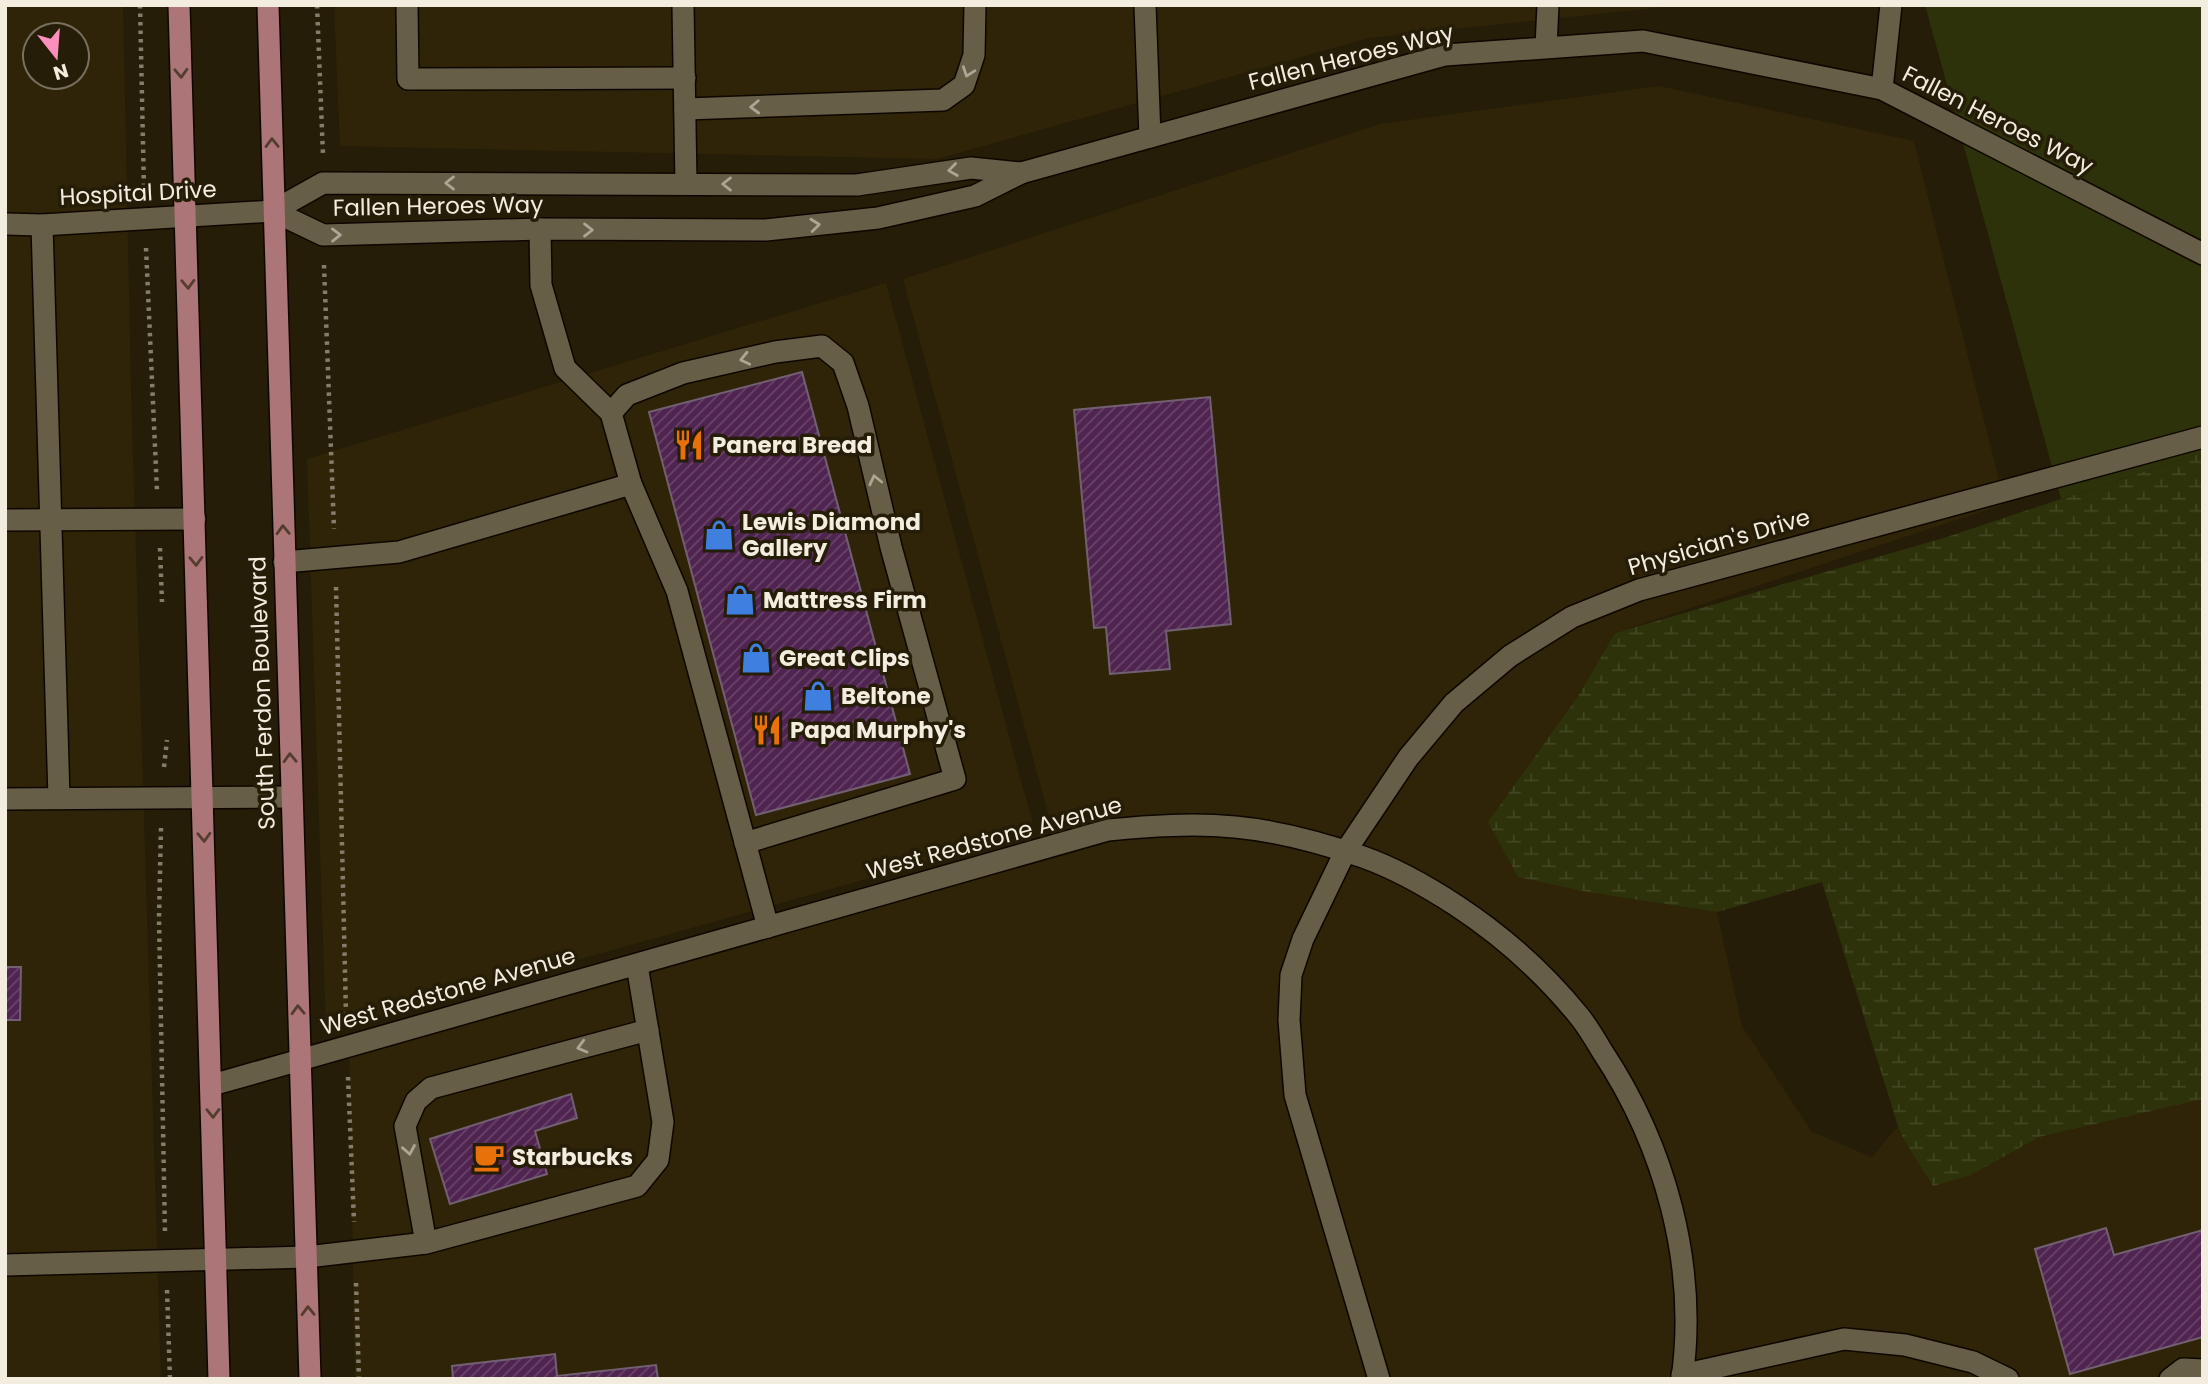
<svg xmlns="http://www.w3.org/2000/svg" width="2208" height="1384" font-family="Poppins,sans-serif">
<defs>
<pattern id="wetland-marsh" width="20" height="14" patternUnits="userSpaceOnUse" patternTransform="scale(1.75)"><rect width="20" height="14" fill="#2e320a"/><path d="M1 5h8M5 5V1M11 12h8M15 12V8" fill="none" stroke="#424622"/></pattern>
<pattern id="building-hatch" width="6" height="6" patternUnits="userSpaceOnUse" patternTransform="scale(1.75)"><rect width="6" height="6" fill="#4f2450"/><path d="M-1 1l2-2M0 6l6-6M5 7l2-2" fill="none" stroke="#694469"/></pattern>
</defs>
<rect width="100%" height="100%" fill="#251d08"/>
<!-- built -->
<g fill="#2f2407" fill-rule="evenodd">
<path d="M5,5H123L131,389L161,1379H5ZM35,35H77V77H35Z"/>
<polygon points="334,5 1683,5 1369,38 937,159 340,146"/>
<polygon points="1659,86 1914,141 2005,504 1615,633 1577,698 1593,893 1717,912 1742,1026 1812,1132 1872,1157 1898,1126 1902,1136 1971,1175 2039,1137 2203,1099 2203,1379 355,1379 349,1044 1041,851 1052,828 903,279 1380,124"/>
<polygon points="886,283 1035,832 326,1030 307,459"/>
</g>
<!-- grass -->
<polygon fill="#2e320a" points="1925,5 2203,5 2203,452 2061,499"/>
<!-- wetland -->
<polygon fill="url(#wetland-marsh)" points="2203,452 2203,1099 2039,1137 1971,1175 1933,1186 1902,1136 1898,1126 1822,882 1717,912 1593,893 1518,877 1488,822 1577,698 1615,633 1947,537"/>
<!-- building -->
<g fill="url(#building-hatch)" stroke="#726072" stroke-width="2">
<polygon points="802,372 910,774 756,815 649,412"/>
<polygon points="1210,397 1231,624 1166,631 1170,669 1110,674 1106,627 1094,628 1074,410"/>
<polygon points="5,967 21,967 20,1020 5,1020"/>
<polygon points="571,1094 577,1118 535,1131 547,1174 450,1204 430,1139"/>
<polygon points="2106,1228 2114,1255 2203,1230 2203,1337 2070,1374 2035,1249"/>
<polygon points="555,1354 557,1376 656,1365 658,1379 453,1379 452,1366"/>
</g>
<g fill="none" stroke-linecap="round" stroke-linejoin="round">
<!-- minor casing -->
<g stroke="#0e0700" stroke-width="24">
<g id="minor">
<polyline points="407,5 408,79 685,78"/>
<polyline points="683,5 686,184"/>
<polyline points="1145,5 1150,137"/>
<polyline points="1546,47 1548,5"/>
<polyline points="1882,89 1891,5"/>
<polyline points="685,109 943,100 964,85 974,55 975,5"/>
<polyline points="273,211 323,235 540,229 766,230 878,218 975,196 1021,173 1445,55 1643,41 1882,89 2203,254"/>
<polyline points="5,224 42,225 273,211 323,183 857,185 971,168 1021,173"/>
<polyline points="42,225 59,798"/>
<polyline points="540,229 541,285 565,368 611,413 631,484"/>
<polyline points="611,413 627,395 683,373 775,352 822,346 843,363 858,406 891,547 955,779 745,843"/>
<polyline points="5,520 195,519"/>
<polyline points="284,562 399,552 631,484 677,591 768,927"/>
<polyline points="5,799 291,797"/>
<path d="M212,1085L1108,830C1150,826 1192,823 1235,827C1278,831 1322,843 1363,857C1397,869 1428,887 1457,906C1504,937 1544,973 1579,1016C1588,1027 1595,1039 1602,1051C1665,1146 1698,1265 1682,1379"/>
<polyline points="426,1243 405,1126 416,1101 431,1088 648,1030"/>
<polyline points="5,1265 307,1257 426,1243 637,1186 658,1160 663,1122 637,965"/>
<polyline points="1682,1375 1844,1339 1905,1345 1973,1362 2008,1379"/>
<polyline points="1379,1379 1295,1095 1289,1020 1291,975 1303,939 1345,852 1408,758 1454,703 1510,656 1572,617 1639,590 2203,437"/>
<polyline points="2170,1379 2183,1369 2203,1370"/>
</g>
</g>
<!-- major casing -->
<g stroke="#0e0700" stroke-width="24">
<g id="major">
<polyline points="179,5 219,1379"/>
<polyline points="268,5 310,1379"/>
</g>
</g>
<!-- path -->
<g stroke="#847d6c" stroke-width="4.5" stroke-dasharray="3.5 5" stroke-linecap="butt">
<polyline points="140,5 144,190"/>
<polyline points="317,5 323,155"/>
<polyline points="146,248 157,491"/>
<polyline points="324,265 334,529"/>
<polyline points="160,548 162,602"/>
<polyline points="336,587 346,1015"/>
<polyline points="164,767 167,740"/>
<polyline points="161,828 159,918 165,1232"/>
<polyline points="348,1077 354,1222"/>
<polyline points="356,1283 359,1379"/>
<polyline points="167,1290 170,1379"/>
</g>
<!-- minor -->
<use href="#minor" stroke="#675e47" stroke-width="21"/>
<!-- major -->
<use href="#major" stroke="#ac7577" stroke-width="21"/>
</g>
<!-- one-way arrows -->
<defs><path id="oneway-chevron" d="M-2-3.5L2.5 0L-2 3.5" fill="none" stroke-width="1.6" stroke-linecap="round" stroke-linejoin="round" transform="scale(1.75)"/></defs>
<g stroke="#ada694">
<use href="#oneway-chevron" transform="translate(968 72) rotate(109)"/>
<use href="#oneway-chevron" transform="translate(755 107) rotate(178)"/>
<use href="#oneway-chevron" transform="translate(953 170) rotate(172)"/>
<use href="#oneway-chevron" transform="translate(450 183) rotate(-180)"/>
<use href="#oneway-chevron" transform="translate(727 184) rotate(-180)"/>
<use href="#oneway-chevron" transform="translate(815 225) rotate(-6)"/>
<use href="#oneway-chevron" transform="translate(588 230)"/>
<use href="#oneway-chevron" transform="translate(336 235) rotate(-1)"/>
<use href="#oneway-chevron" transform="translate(745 359) rotate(167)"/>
<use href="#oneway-chevron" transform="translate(875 480) rotate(-103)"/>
<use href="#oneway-chevron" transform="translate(582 1047) rotate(165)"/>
<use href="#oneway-chevron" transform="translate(409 1150) rotate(80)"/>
</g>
<g stroke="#543c2f">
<use href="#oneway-chevron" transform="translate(181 73) rotate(88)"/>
<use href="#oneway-chevron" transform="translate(272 143) rotate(-91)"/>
<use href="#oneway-chevron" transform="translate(188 284) rotate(88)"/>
<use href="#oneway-chevron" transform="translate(283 530) rotate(-92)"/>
<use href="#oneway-chevron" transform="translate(196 561) rotate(88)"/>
<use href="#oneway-chevron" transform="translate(290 758) rotate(-92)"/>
<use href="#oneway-chevron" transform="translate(204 837) rotate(88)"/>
<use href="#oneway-chevron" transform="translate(298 1010) rotate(-92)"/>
<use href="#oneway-chevron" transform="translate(213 1113) rotate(89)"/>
<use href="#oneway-chevron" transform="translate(308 1311) rotate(-92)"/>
</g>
<!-- icons -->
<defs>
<g id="restaurant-bare" transform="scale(2.415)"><path d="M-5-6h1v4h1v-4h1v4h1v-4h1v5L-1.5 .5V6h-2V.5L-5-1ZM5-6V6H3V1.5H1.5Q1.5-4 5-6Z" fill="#e8710a" stroke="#251d08" stroke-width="2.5" paint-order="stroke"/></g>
<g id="shop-bare" transform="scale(2.415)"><path d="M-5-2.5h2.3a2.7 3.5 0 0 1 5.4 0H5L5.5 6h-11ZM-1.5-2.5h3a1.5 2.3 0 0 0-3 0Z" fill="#3f7fe0" stroke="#251d08" stroke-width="2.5" paint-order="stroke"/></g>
<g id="cafe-bare" transform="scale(2.415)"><path d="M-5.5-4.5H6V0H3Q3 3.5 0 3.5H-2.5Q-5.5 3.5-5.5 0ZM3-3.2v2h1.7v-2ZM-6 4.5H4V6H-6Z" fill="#e8710a" stroke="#251d08" stroke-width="2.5" paint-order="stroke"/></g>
</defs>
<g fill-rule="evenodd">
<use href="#restaurant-bare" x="689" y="445"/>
<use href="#shop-bare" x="719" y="535"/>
<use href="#shop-bare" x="740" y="600"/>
<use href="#shop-bare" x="756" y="658"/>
<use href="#shop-bare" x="818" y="696"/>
<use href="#restaurant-bare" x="767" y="730"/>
<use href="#cafe-bare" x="489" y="1157"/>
</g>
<g text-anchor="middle" stroke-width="7" stroke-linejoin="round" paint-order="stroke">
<!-- street labels -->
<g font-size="23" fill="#f3ede0" stroke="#251d08">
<text transform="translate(1351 57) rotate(-14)" y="8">Fallen Heroes Way</text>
<text transform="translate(1998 120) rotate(27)" y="8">Fallen Heroes Way</text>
<text transform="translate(138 193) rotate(-3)" y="8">Hospital Drive</text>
<text transform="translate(438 206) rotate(-1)" y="8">Fallen Heroes Way</text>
<text transform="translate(1719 542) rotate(-16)" y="8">Physician's Drive</text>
<text transform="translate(262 693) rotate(-92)" y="8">South Ferdon Boulevard</text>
<text transform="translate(994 838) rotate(-15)" y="8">West Redstone Avenue</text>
<text transform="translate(448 991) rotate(-16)" y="8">West Redstone Avenue</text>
</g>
<!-- poi labels -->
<g font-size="23" font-weight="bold" fill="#f3ede0" stroke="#251d08" text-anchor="start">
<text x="712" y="453">Panera Bread</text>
<text x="742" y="530">Lewis Diamond<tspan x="742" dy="26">Gallery</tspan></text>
<text x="763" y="608">Mattress Firm</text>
<text x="779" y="666">Great Clips</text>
<text x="841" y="704">Beltone</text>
<text x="790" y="738">Papa Murphy's</text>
<text x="512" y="1165">Starbucks</text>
</g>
</g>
<!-- border -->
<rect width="2208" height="1384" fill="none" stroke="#f3ede0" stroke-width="14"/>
<!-- north arrow -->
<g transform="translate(56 56) rotate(163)"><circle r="33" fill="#251d08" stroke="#77705e" stroke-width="2"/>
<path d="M0-5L12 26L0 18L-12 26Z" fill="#fd8ebe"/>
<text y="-10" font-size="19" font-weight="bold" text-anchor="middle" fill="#f3ede0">N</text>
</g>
</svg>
